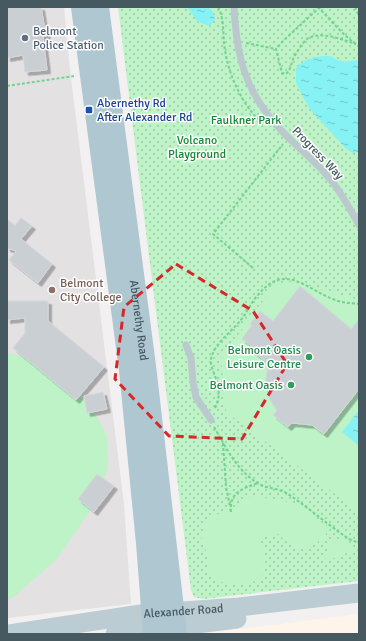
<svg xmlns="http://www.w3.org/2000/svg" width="366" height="641" font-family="Signika,sans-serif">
<defs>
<pattern id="green-dots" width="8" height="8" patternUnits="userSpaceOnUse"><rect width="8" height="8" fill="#bdf3c7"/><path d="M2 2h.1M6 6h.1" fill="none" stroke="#9bc8a5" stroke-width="1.8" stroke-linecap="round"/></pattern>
<pattern id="water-ripples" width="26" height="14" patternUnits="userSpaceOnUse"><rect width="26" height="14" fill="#87f2f3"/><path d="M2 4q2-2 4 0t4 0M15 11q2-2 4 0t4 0" fill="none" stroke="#70c7c8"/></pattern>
<filter id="shadow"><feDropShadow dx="3.5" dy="3.5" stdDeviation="0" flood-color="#0004"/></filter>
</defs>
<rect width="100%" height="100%" fill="#f3f0f1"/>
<!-- commercial -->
<polygon fill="#fdf4ea" points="359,614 359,634 200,634"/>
<!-- education -->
<polygon fill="#e4e1e3" points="7,7 64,7 70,70 124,504 131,604 7,618"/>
<!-- green -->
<polygon fill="url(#green-dots)" points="118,7 359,7 359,581 203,599 194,597 191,590 141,192"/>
<!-- pitch -->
<g fill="#bdf3c7">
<polygon points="287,282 299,283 359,300 359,512 226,412 221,358 274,286"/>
<polygon points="7,353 28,357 57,376 90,404 107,436 108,468 96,502 57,559 12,598 7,600"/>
<path d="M253,496L295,503L328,527L324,541L319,539L317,545L312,544C297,555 289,543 278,534L259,537C261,546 267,558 265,567C265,572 261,578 257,580C249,585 219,585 212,578C206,572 208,562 207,554C205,547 202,540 200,534L203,532C205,512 222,514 237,510V507L242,505L241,501Z"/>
<path d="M337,540C345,540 349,544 352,551L327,561L324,556C329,550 327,542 337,540Z"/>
</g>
<!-- water -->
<g fill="url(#water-ripples)">
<polygon points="187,7 209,7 213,12 215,19 210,26 198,22"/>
<path d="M331,56C340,63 347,62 357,60L359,61V152L353,153L346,149L309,108L296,83V68C306,57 317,56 331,56Z"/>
<polygon points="359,410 359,446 342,432"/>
</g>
<!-- building -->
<g fill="#cacfd3" stroke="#d4d8dc" filter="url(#shadow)">
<polygon points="7,7 41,7 44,25 45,26 47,36 43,36 47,70 25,72 23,55 7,58"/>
<polygon points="21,218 32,226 21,239 52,264 38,283 9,260 16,251 7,248 7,219 15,226"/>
<polygon points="300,286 351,329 359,319 359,389 324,434 312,425 292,423 288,427 273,415 277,411 269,398 265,385 268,363 251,350 253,347 242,339 252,325 250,324 260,311 273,321"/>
<polygon points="7,301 48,301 48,321 104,367 76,400 13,348 25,333 25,318 7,320"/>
<polygon points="103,392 107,409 87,413 84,396"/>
<polygon points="97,474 114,486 94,512 78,499"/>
</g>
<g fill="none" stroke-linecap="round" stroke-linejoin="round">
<!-- path -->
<g stroke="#72d48f" stroke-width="2" stroke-dasharray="3 2" stroke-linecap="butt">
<path d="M218,7C224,18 223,31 224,43C227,71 240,102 260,121"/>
<path d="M318,7C331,20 344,37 359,46"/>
<path d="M320,7L284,40L276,49L282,73L286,74C291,70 291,63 294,57C297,52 302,43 307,39C320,30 343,40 356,44"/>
<polyline points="355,7 359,16"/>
<polyline points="246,43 276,49"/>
<polyline points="7,86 74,76"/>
<polyline points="253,268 213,234 283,144"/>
<path d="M215,408C219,400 220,391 217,382C215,374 210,367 211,359C214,344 231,332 240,321C247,313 251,303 257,296C286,260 307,291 338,301C345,303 352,303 359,304"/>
<path d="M214,427C227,449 237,471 259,484C268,489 279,488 288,494C309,508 328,525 349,539L359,543"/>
<polyline points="223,443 226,487 230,506"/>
<path d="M231,512C229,492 242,489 258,483"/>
</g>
<!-- lane -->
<g stroke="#bbc9ce" stroke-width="7">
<path d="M234,7C236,44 241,77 263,108C280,133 303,150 324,172C338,187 349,207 359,225"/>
<polyline points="186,345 191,358 193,382 196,397 211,420"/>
</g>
<!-- secondary -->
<g stroke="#bbccd3" stroke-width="19">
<path id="s1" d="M9,634L141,614L239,607L359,593"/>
<polyline points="115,634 237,619"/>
</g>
<!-- primary -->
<g stroke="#afc7d1" stroke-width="22">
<polyline points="82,7 130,370 147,543 154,634"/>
<path id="s2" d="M98,7L145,366L176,634"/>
</g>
</g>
<!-- marked area -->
<path fill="none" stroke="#d62828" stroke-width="3" stroke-dasharray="8 5" stroke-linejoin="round" d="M176,264L253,311L287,364L242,439L169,436L115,379L124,307Z"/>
<!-- markers -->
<circle fill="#5c6f8a" stroke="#fff" stroke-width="1.5" cx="25" cy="38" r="4"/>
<rect fill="#1a4fb4" stroke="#fff" stroke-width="1.5" x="85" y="106" width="8" height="8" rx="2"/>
<circle fill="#8d6e63" stroke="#fff" stroke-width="1.5" cx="52" cy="290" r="4"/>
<g fill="#2e9e5b" stroke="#fff" stroke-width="1.5">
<circle cx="309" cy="357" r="4"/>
<circle cx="291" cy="385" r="4"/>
</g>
<g text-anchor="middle" stroke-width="3" stroke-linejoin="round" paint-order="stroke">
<!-- service labels -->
<g font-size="12" fill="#4e5e75" stroke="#fff" text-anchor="start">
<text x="33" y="35">Belmont<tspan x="33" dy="14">Police Station</tspan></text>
</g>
<!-- transit labels -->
<g font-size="12" fill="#164399" stroke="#fff" text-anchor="start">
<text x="97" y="107">Abernethy Rd<tspan x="97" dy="14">After Alexander Rd</tspan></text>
</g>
<!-- park labels -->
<g font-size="12" fill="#108834" stroke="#fff">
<text x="246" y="124">Faulkner Park</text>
<text x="197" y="144">Volcano<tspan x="197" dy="14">Playground</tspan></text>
</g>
<!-- street labels -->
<g font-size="12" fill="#475960" stroke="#fff">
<text transform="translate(318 153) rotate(46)" y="4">Progress Way</text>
<text dy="4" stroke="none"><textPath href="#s2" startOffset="316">Abernethy Road</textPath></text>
<text dy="4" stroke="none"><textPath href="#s1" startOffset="176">Alexander Road</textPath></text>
</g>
<!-- education labels -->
<g font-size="12" fill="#785e54" stroke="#fff" text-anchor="start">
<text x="60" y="287">Belmont<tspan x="60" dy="14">City College</tspan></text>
</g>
<!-- leisure labels -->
<g font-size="12" fill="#27864d" stroke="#fff" text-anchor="end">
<text x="301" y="354">Belmont Oasis<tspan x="301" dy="14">Leisure Centre</tspan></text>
<text x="283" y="389">Belmont Oasis</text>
</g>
</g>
<!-- border -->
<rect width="366" height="641" fill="none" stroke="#475960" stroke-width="16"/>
</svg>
